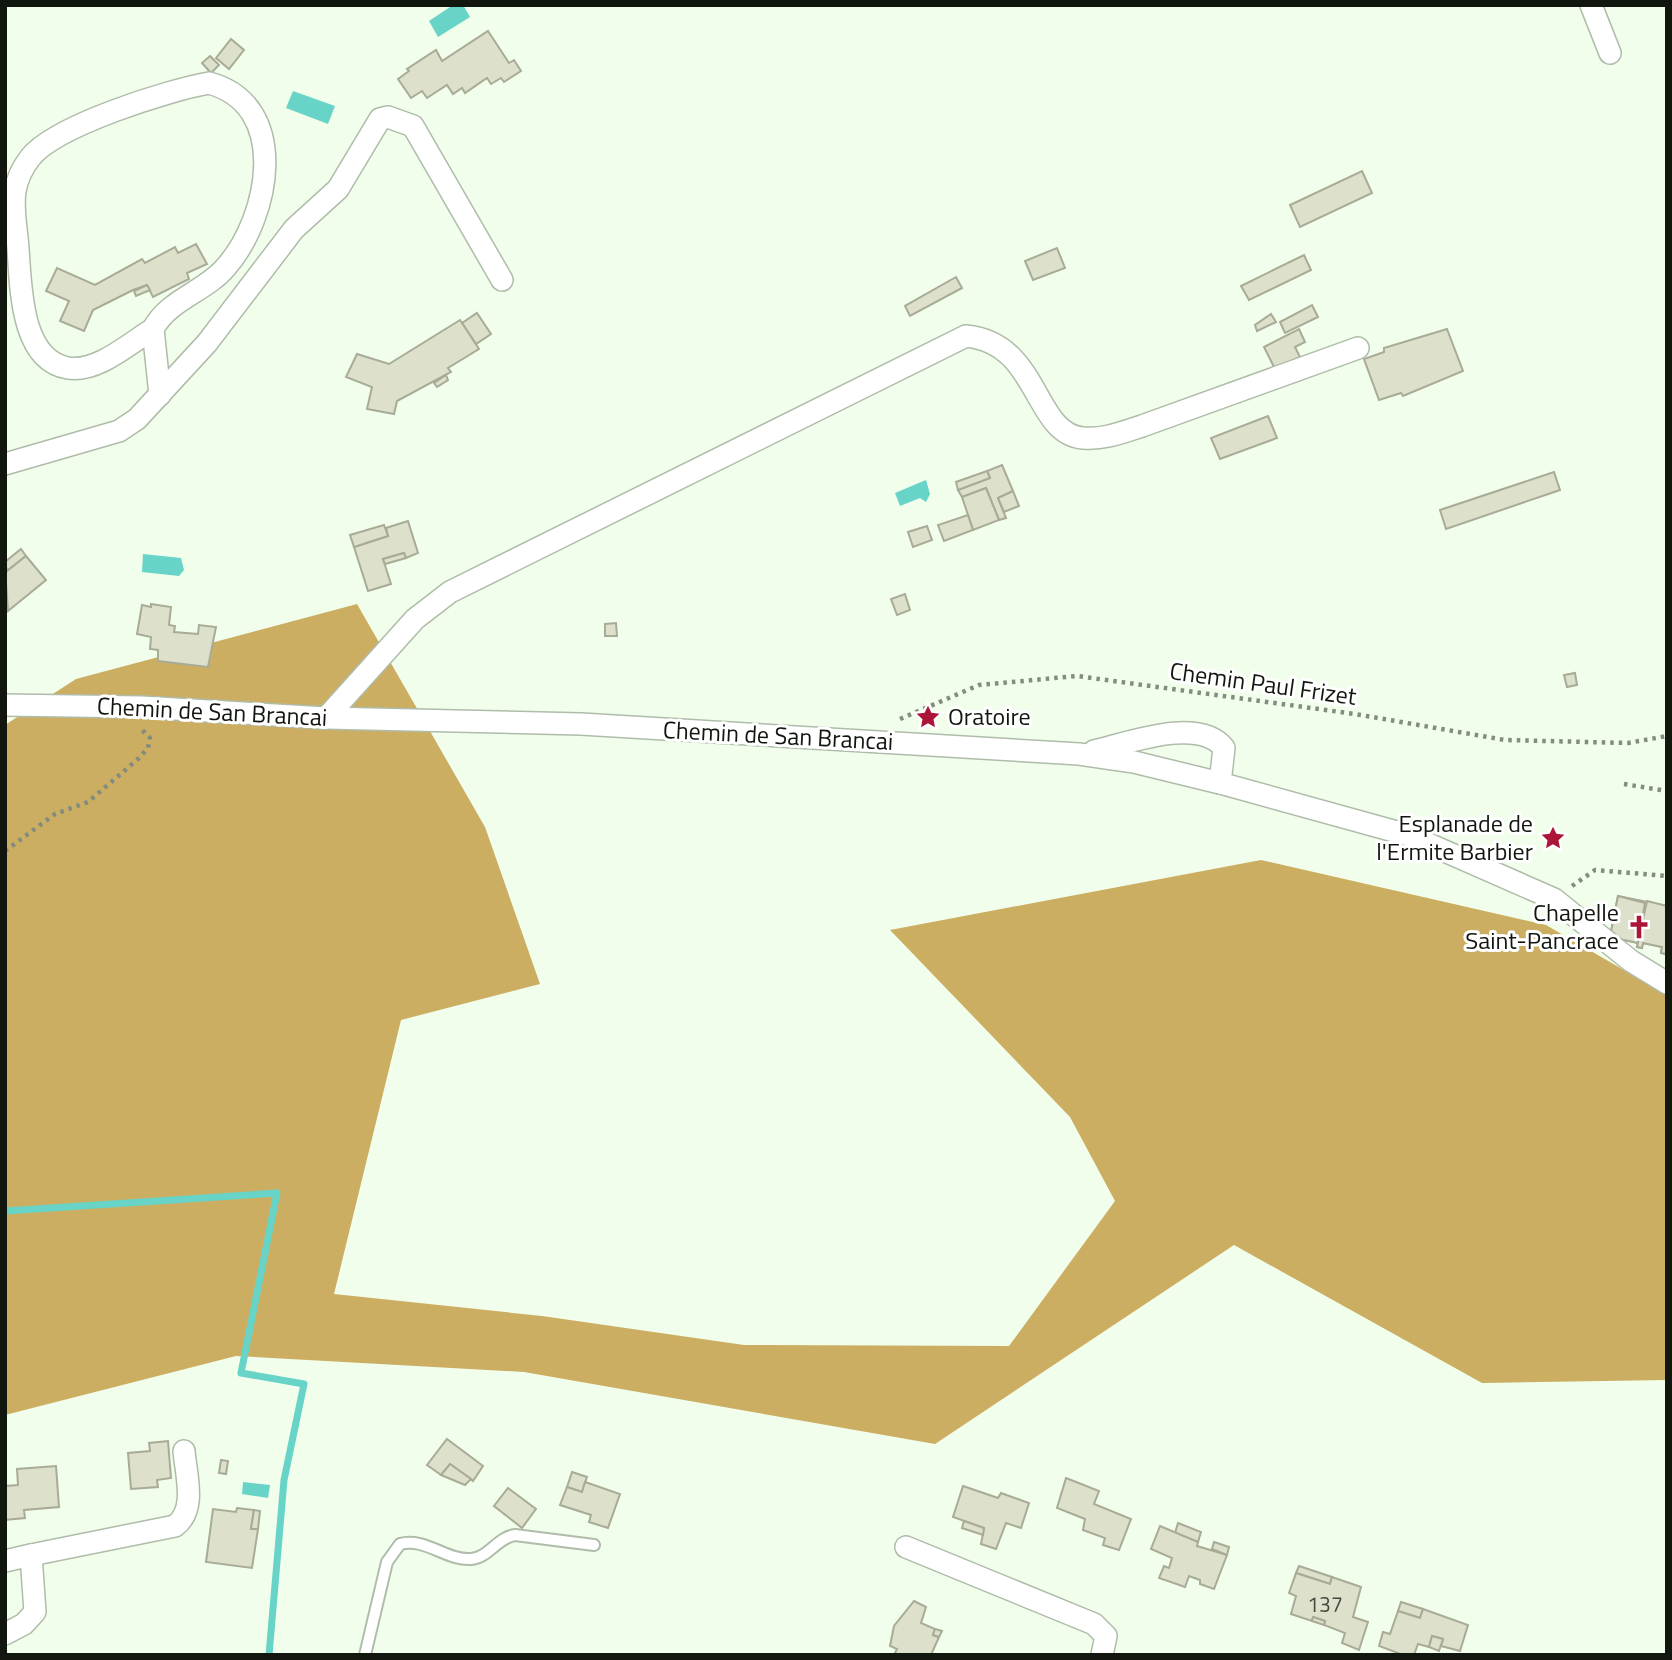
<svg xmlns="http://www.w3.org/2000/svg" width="1672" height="1660" font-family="'Titillium Web',sans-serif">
<rect width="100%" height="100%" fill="#f0feeb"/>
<!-- forest -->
<polygon fill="#ccae62" points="357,604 485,827 540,984 401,1020 334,1294 542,1316 744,1345 1009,1346 1115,1201 1070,1117 890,930 1261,860 1546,925 1667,995 1667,1380 1482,1383 1234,1245 935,1444 524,1372 236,1356 5,1415 5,725 76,679"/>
<!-- water -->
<g fill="#68d4c7">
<polygon points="453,5 463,5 470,17 438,37 429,21"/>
<polygon points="293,91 335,106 328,124 286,108"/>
<polygon points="926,480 930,494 926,502 920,498 900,506 895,493"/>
<polygon points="143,554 181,558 184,570 179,576 142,572"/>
<polygon points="243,1482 270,1485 268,1498 242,1494"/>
</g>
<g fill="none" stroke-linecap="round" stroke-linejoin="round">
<!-- stream -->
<polyline stroke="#68d4c7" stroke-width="7" points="5,1211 277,1193 241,1373 304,1384 284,1480 269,1655"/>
</g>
<!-- building -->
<g fill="#dde0cb" stroke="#a8ab96" stroke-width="2">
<polygon points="488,31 509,63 514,60 521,71 504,82 501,78 491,84 487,78 465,93 462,88 453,94 447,85 427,98 422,91 411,98 398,79 409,71 407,69 436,50 442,61"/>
<polygon points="231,39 244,50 229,69 216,58"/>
<polygon points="210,56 219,65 211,73 202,63"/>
<polygon points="1362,171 1372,193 1300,227 1290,205"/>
<polygon points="196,244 207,264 187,273 189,279 153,297 147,285 133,290 93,310 84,331 60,321 69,301 46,291 57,268 95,285 142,259 145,263 175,247 178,253"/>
<polygon points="1057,248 1065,268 1033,280 1025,261"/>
<polygon points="1304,255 1311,270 1249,300 1241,286"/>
<polygon points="956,277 962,288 910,316 905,306"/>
<polygon points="147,285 150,290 136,296 134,291"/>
<polygon points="1312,305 1318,317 1285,333 1280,322"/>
<polygon points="477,313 491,334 476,344 462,323"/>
<polygon points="1271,314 1276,322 1257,331 1255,325"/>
<polygon points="460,320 479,349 448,368 451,372 397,401 394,414 367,409 372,387 346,377 357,354 389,364"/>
<polygon points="1299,329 1305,342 1295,347 1300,357 1275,369 1264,347"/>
<polygon points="1447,329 1463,371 1403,396 1401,393 1379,400 1364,359 1384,352 1384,348"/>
<polygon points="446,375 448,380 437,387 434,383"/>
<polygon points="1268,416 1277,438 1220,459 1211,438"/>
<polygon points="1002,465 1013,491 998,498 1006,518 999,520 986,488 962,497 958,490 990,478 987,471"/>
<polygon points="987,471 990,478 958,490 956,482"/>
<polygon points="1554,472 1560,490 1446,529 1440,510"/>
<polygon points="986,488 999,520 973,530 962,497"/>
<polygon points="1013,491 1019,506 1004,512 998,498"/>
<polygon points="968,515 973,530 944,541 938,525"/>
<polygon points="408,521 418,553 406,558 404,553 383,559 391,584 368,591 354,547 388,536 386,528"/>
<polygon points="384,525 388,536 354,547 350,535"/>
<polygon points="927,526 932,540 913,547 908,532"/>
<polygon points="21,549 26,556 7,571 5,562"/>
<polygon points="404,553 406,558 385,564 383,559"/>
<polygon points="26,556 46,580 8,611 5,568 7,571"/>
<polygon points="905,594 910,610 897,615 891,599"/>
<polygon points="151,604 171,607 169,625 175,626 174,632 198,634 199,625 216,627 208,667 158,661 158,650 150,649 151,637 137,634 142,605 151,607"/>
<polygon points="616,623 617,636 605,636 605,624"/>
<polygon points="1575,673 1577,685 1567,687 1564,675"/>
<polygon points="1618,896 1667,906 1666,954 1661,953 1662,947 1643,943 1642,948 1637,947 1638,943 1610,937"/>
<polygon points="1618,896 1645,903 1638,943 1610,937"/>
<polygon points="1647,901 1667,906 1666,954 1661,953 1662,947 1643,943 1642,948 1637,947"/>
<polygon points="447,1439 483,1466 473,1481 450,1464 441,1475 427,1465"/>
<polygon points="168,1441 171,1478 157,1480 158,1487 131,1489 128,1453 150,1451 149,1443"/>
<polygon points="221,1460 228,1461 226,1474 219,1473"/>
<polygon points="450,1464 471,1479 465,1485 441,1475"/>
<polygon points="56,1466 59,1507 24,1510 25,1518 5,1520 5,1486 18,1485 17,1469"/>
<polygon points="572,1472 587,1477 582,1492 567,1487"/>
<polygon points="1066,1478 1099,1491 1094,1504 1131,1519 1119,1550 1103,1545 1105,1538 1083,1530 1085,1519 1057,1508"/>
<polygon points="585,1482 620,1494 608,1528 589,1522 591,1515 560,1505 567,1487 582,1492"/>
<polygon points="963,1486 998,1498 1001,1493 1029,1503 1021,1528 1006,1523 996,1549 981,1544 984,1528 953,1517"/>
<polygon points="508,1488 536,1509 522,1528 494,1506"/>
<polygon points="237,1508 254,1510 251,1529 258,1529 252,1568 206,1562 213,1509 236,1512"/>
<polygon points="254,1510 260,1511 258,1529 251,1529"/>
<polygon points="964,1521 984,1528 983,1535 962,1528"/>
<polygon points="1178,1523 1201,1532 1198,1542 1175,1533"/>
<polygon points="1160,1526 1198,1542 1197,1546 1227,1555 1214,1589 1200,1584 1200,1580 1189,1576 1185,1587 1159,1578 1164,1566 1169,1568 1172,1558 1151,1549"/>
<polygon points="1214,1542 1229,1547 1227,1555 1212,1549"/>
<polygon points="1299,1566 1332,1577 1330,1584 1296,1573"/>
<polygon points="1296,1573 1330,1584 1332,1577 1361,1587 1353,1617 1368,1622 1359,1650 1342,1643 1345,1633 1324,1625 1325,1621 1313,1617 1312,1621 1291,1614 1296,1596 1289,1593"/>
<polygon points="914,1601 926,1607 921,1623 935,1629 933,1635 939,1637 931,1655 894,1655 897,1649 890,1646 894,1626"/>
<polygon points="1401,1602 1423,1609 1420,1618 1398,1611"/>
<polygon points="1423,1609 1468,1625 1460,1651 1441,1646 1443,1639 1432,1636 1429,1647 1418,1644 1414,1655 1403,1655 1379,1646 1383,1632 1390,1634 1398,1611 1420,1618"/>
<polygon points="1313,1617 1325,1621 1324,1625 1312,1621"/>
<polygon points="935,1629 942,1631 939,1637 933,1635"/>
<polygon points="1432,1636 1443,1639 1439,1651 1429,1647"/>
</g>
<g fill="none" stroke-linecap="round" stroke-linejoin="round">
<!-- service casing -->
<g stroke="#afbcaa" stroke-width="14">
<path id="service" d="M365,1655L387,1562L400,1544C425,1537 447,1561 471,1559C488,1558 498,1537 515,1535L594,1545"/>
</g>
<!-- minor casing -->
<g stroke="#afbcaa" stroke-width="24">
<g id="minor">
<polyline points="1591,5 1610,53"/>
<path d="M153,329C130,343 97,373 68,368C20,360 21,285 18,249C17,231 12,209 15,191C17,179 23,167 30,158C54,126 169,90 209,83C291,105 270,217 226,267C205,292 169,299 153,329L160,395"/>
<polyline points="5,464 119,431 137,419 207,343 294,229 338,189 380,119 388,117 413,126 502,280"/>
<polyline points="5,705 141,707 326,718 581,724 1079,754 1134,762 1220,783 1408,835 1554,899 1631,961 1667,983"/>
<path d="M326,718L415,619L450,592L966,336C1040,343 1033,434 1083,438C1104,440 1123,432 1142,426L1358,348"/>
<path d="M1094,751C1128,743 1199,716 1224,748L1220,783"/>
<polyline points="906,1547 1094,1624 1106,1636 1102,1655"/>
<polyline points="5,1561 31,1555"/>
<path d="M5,1634L24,1624L35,1612L31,1555L175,1526C197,1510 186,1475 184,1451"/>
</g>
</g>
<!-- path -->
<g stroke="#828c7f" stroke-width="4.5" stroke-dasharray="3.5 5" stroke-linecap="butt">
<polyline points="900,719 979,685 1077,676 1355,714 1505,740 1628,743 1667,736"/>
<polyline points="1624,784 1667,791"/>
<polyline points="5,851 55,814 88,802 138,759 148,748 150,738 140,728"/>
<polyline points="1572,886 1595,870 1667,876"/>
</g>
<!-- service -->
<use href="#service" stroke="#fff" stroke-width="10"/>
<!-- minor -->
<use href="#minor" stroke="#fff" stroke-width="21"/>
</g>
<!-- icons -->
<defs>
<g id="sight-bare" transform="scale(1.89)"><path d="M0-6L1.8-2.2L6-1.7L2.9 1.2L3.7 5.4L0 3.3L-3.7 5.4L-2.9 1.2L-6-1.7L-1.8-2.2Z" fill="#ab1538" stroke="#fff" stroke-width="2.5" paint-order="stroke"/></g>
<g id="church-bare" transform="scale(1.89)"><path d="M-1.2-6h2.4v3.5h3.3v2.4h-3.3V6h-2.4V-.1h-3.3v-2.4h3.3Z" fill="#ab1538" stroke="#fff" stroke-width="2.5" paint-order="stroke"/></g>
</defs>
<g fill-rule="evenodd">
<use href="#sight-bare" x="928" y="717"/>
<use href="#sight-bare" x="1553" y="838"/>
<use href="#church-bare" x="1639" y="927"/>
</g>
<g text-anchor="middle" stroke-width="6" stroke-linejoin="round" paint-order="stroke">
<!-- number labels -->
<g font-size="21" fill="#44483e">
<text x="1325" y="1612">137</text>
</g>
<!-- street labels -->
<g font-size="24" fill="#11160f" stroke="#fff">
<text transform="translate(1263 684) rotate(8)" y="8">Chemin Paul Frizet</text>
<text transform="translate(212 712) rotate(3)" y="8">Chemin de San Brancai</text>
<text transform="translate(778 736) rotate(3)" y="8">Chemin de San Brancai</text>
</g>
<!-- poi labels -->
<g font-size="24" fill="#11160f" stroke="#fff" text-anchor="end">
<text x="948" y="725" text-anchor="start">Oratoire</text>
<text x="1533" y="832">Esplanade de<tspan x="1533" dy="28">l'Ermite Barbier</tspan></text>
<text x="1619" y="921">Chapelle<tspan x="1619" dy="28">Saint-Pancrace</tspan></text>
</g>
</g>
<!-- border -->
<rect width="1672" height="1660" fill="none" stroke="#11160f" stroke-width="14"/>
</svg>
